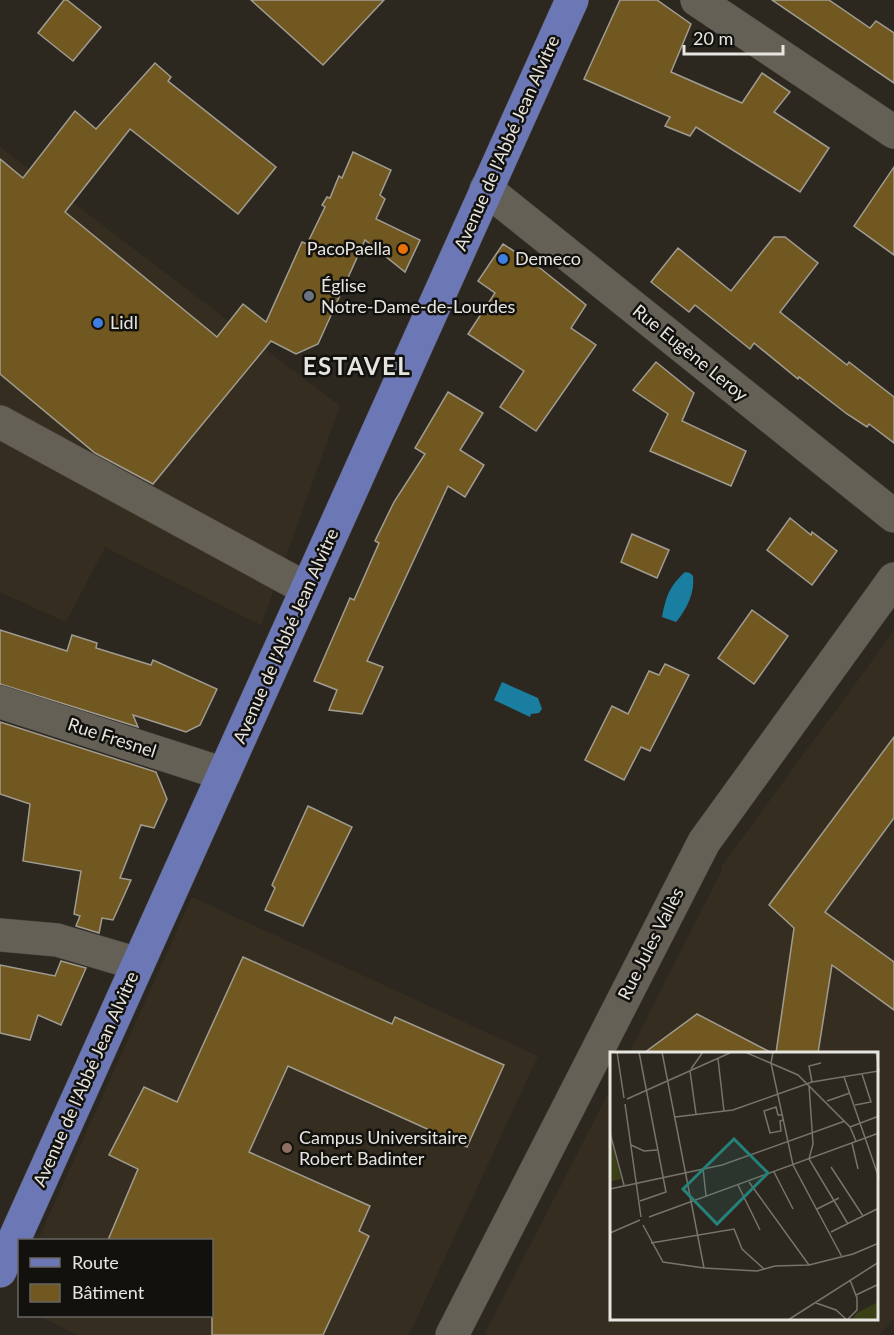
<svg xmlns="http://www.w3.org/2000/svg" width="894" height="1335" font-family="Lato,sans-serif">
<rect width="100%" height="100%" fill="#2c2820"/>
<!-- built -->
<g fill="#352e20">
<polygon points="0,147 340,406 261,625 105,547 66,622 0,592"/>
<polygon points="894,631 894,1318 880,1335 484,1335 612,1086 612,1318 878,1318 878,1053 629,1053 722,870 721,867"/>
<polygon points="192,897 538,1056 409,1335 77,1335 39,1316 212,1316 212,1240 38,1240"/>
</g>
<!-- water -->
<g fill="#197e9f">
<path d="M685,572L690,573L693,576C695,592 687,609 676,622L662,617C666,595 670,586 685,572Z"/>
<polygon points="502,682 538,698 542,709 539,713 531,714 530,717 494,700"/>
</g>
<!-- building -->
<g fill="#705820" stroke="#a19c92" stroke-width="1.5">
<polygon points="64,0 67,0 101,27 73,61 38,33"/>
<polygon points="251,0 384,0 323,65"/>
<polygon points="620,0 657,0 691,24 671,72 742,103 762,73 790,92 774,112 829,148 800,192 696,127 690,136 665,126 670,117 584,79"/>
<polygon points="772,0 829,0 870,28 876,21 894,33 894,83"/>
<polygon points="155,63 171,77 168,81 276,167 238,214 130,129 65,212 217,337 243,304 266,322 302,242 307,244 325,207 322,205 327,197 330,198 339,176 342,178 353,152 391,170 380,195 385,199 376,219 420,240 405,272 365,240 318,344 296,354 271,341 153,484 95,453 0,374 0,159 23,178 75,111 96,129"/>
<polygon points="894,167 894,255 854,226"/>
<polygon points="774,237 785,237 818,263 780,312 847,365 849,362 894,397 894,443 869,424 867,427 847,414 799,377 798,379 754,343 750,349 695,305 689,312 651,282 678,248 731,291"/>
<polygon points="503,244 540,268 586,305 571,328 596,345 536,431 500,407 524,371 468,334 495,293 478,281"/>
<polygon points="656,362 694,393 682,421 746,451 731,486 650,451 668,414 633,390"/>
<polygon points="448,392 483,413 460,450 484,465 465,497 448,486 367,661 383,667 362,714 329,710 337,690 314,681 350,598 354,600 379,543 375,541 394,502 425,454 415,448"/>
<polygon points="790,518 811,535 812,532 837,551 812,585 767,550"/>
<polygon points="632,534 669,550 657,578 621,562"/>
<polygon points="752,610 788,636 754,684 718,658"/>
<polygon points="0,630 67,651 72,635 97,643 96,648 151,665 153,660 217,689 200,725 186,732 133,715 138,727 0,684"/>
<polygon points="665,664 689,675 650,751 641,747 624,780 585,760 612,706 628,714 649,671 659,675"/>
<polygon points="0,722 156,772 167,799 154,828 141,825 120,878 131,880 113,920 102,918 99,933 76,926 80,916 74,914 81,871 23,861 30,804 0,794"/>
<polygon points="894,737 894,818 825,912 894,962 894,1010 832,965 818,1053 776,1053 794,928 769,905"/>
<polygon points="308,806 352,827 303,926 265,910 275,888 272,885"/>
<polygon points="243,957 392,1024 395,1017 504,1065 467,1147 288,1066 249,1152 370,1206 359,1231 369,1236 323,1335 212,1335 212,1240 108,1240 138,1169 109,1155 144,1087 177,1102"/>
<polygon points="61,961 86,968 61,1025 38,1015 30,1040 0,1033 0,965 55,976"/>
<polygon points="697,1014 772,1053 644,1053"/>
</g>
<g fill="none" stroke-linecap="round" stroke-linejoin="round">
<!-- minor casing -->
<g stroke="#47443d" stroke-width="34">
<g id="minor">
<polyline points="697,0 894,132"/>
<polyline points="486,189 894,516"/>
<polyline points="0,422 307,589"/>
<polyline points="0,702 224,774"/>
<polyline points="0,935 57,940 138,964"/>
<polyline points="452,1335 704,842 894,579"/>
</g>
</g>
<!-- major casing -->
<g stroke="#47443d" stroke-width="34">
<polyline id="major" points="0,1271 572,0"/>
</g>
<!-- minor -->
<use href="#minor" stroke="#646056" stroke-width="33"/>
<!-- major -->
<use href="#major" stroke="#6c77b5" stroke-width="33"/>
</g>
<!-- markers -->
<circle fill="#e8710a" stroke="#13110e" stroke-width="2" cx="403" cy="249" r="6"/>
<g fill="#3f7fe0" stroke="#13110e" stroke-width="2">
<circle cx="503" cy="259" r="6"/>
<circle cx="98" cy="323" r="6"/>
</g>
<circle fill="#6b7280" stroke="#13110e" stroke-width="2" cx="309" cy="296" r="6"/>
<circle fill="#8d6e63" stroke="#13110e" stroke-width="2" cx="287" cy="1148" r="6"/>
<g text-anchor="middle" stroke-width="5" stroke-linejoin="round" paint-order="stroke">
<!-- street labels -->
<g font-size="18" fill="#e7e5df" stroke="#13110e">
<text transform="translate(507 143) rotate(-66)" y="6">Avenue de l'Abbé Jean Alvitre</text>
<text transform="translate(690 353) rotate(39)" y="6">Rue Eugène Leroy</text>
<text transform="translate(286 636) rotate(-66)" y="6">Avenue de l'Abbé Jean Alvitre</text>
<text transform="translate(112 738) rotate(18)" y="6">Rue Fresnel</text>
<text transform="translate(651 944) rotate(-63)" y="6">Rue Jules Vallès</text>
<text transform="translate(86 1079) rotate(-66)" y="6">Avenue de l'Abbé Jean Alvitre</text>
</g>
<!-- poi labels -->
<g font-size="18" fill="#e7e5df" stroke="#13110e" text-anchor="start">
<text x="391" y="255" text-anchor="end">PacoPaella</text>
<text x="515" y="265">Demeco</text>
<text x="321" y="292">Église<tspan x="321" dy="21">Notre-Dame-de-Lourdes</tspan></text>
<text x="110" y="329">Lidl</text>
<text x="299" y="1144">Campus Universitaire<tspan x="299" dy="21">Robert Badinter</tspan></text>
</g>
<!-- district labels -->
<g font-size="24" font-weight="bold" letter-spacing="1.5" fill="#e7e5df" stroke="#13110e">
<text x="357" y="375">ESTAVEL</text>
</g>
</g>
<!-- overview -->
<g transform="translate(610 1052)">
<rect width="268" height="268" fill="#2c2820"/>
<path d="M268,250V268H242L247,261Z" fill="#3b3f15"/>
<path d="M0,85L11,127L0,130Z" fill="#3b3f15"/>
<path fill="none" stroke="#77746c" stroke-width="1.5" d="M7,0L14,46M29,0L56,140L30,149M52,0L94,216M135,0L188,23L240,75L246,89M163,0L161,11L183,113L232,205M108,7L114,59M81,17L93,0M80,19L86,62M234,25L269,126M202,30L199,14L211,11M199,33L203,92L199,107L238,172M17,47L122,0M217,49L240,41M15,52L31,165M245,53L261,50L252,22M172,63H168L166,55L154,59L160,81L171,79L170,69L173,68M65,65L123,58L202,30L269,19L266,0M240,75L269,64M0,81L14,133M242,91L248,117M21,93L34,99L47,98M221,115L253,164M93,116L96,144M164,120L183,157M139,130L199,213M128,133L150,178M0,137L112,113L235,69M207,157L229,146M39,165L269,81M33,173L53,210L94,216L147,219L165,214L199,213L243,202L269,191M221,180L269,156M0,181L30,168M41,191L124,177L132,197L154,217M246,243L269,232M206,251L226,258L237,268M178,268L269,210M237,268L247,258V246L240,228"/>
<path fill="#258179" fill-opacity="0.15" stroke="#258179" stroke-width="3" d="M124,87L158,121L107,172L73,137Z"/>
<rect width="268" height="268" fill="none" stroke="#e7e5df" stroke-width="3"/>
</g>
<!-- legend -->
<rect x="18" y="1239" width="195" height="78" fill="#13110e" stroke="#686662" stroke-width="1.5"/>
<rect x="30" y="1258" width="30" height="9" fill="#6c77b5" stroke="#686662" stroke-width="1.5"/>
<text x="72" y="1269" font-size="18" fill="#e7e5df">Route</text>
<rect x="30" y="1284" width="30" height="18" fill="#705820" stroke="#686662" stroke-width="1.5"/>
<text x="72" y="1299" font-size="18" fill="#e7e5df">Bâtiment</text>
<!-- scale -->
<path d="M684 45v9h99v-9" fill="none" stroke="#e7e5df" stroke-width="3"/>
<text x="693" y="45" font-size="18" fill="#e7e5df" stroke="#13110e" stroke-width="4.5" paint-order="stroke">20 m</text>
</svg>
